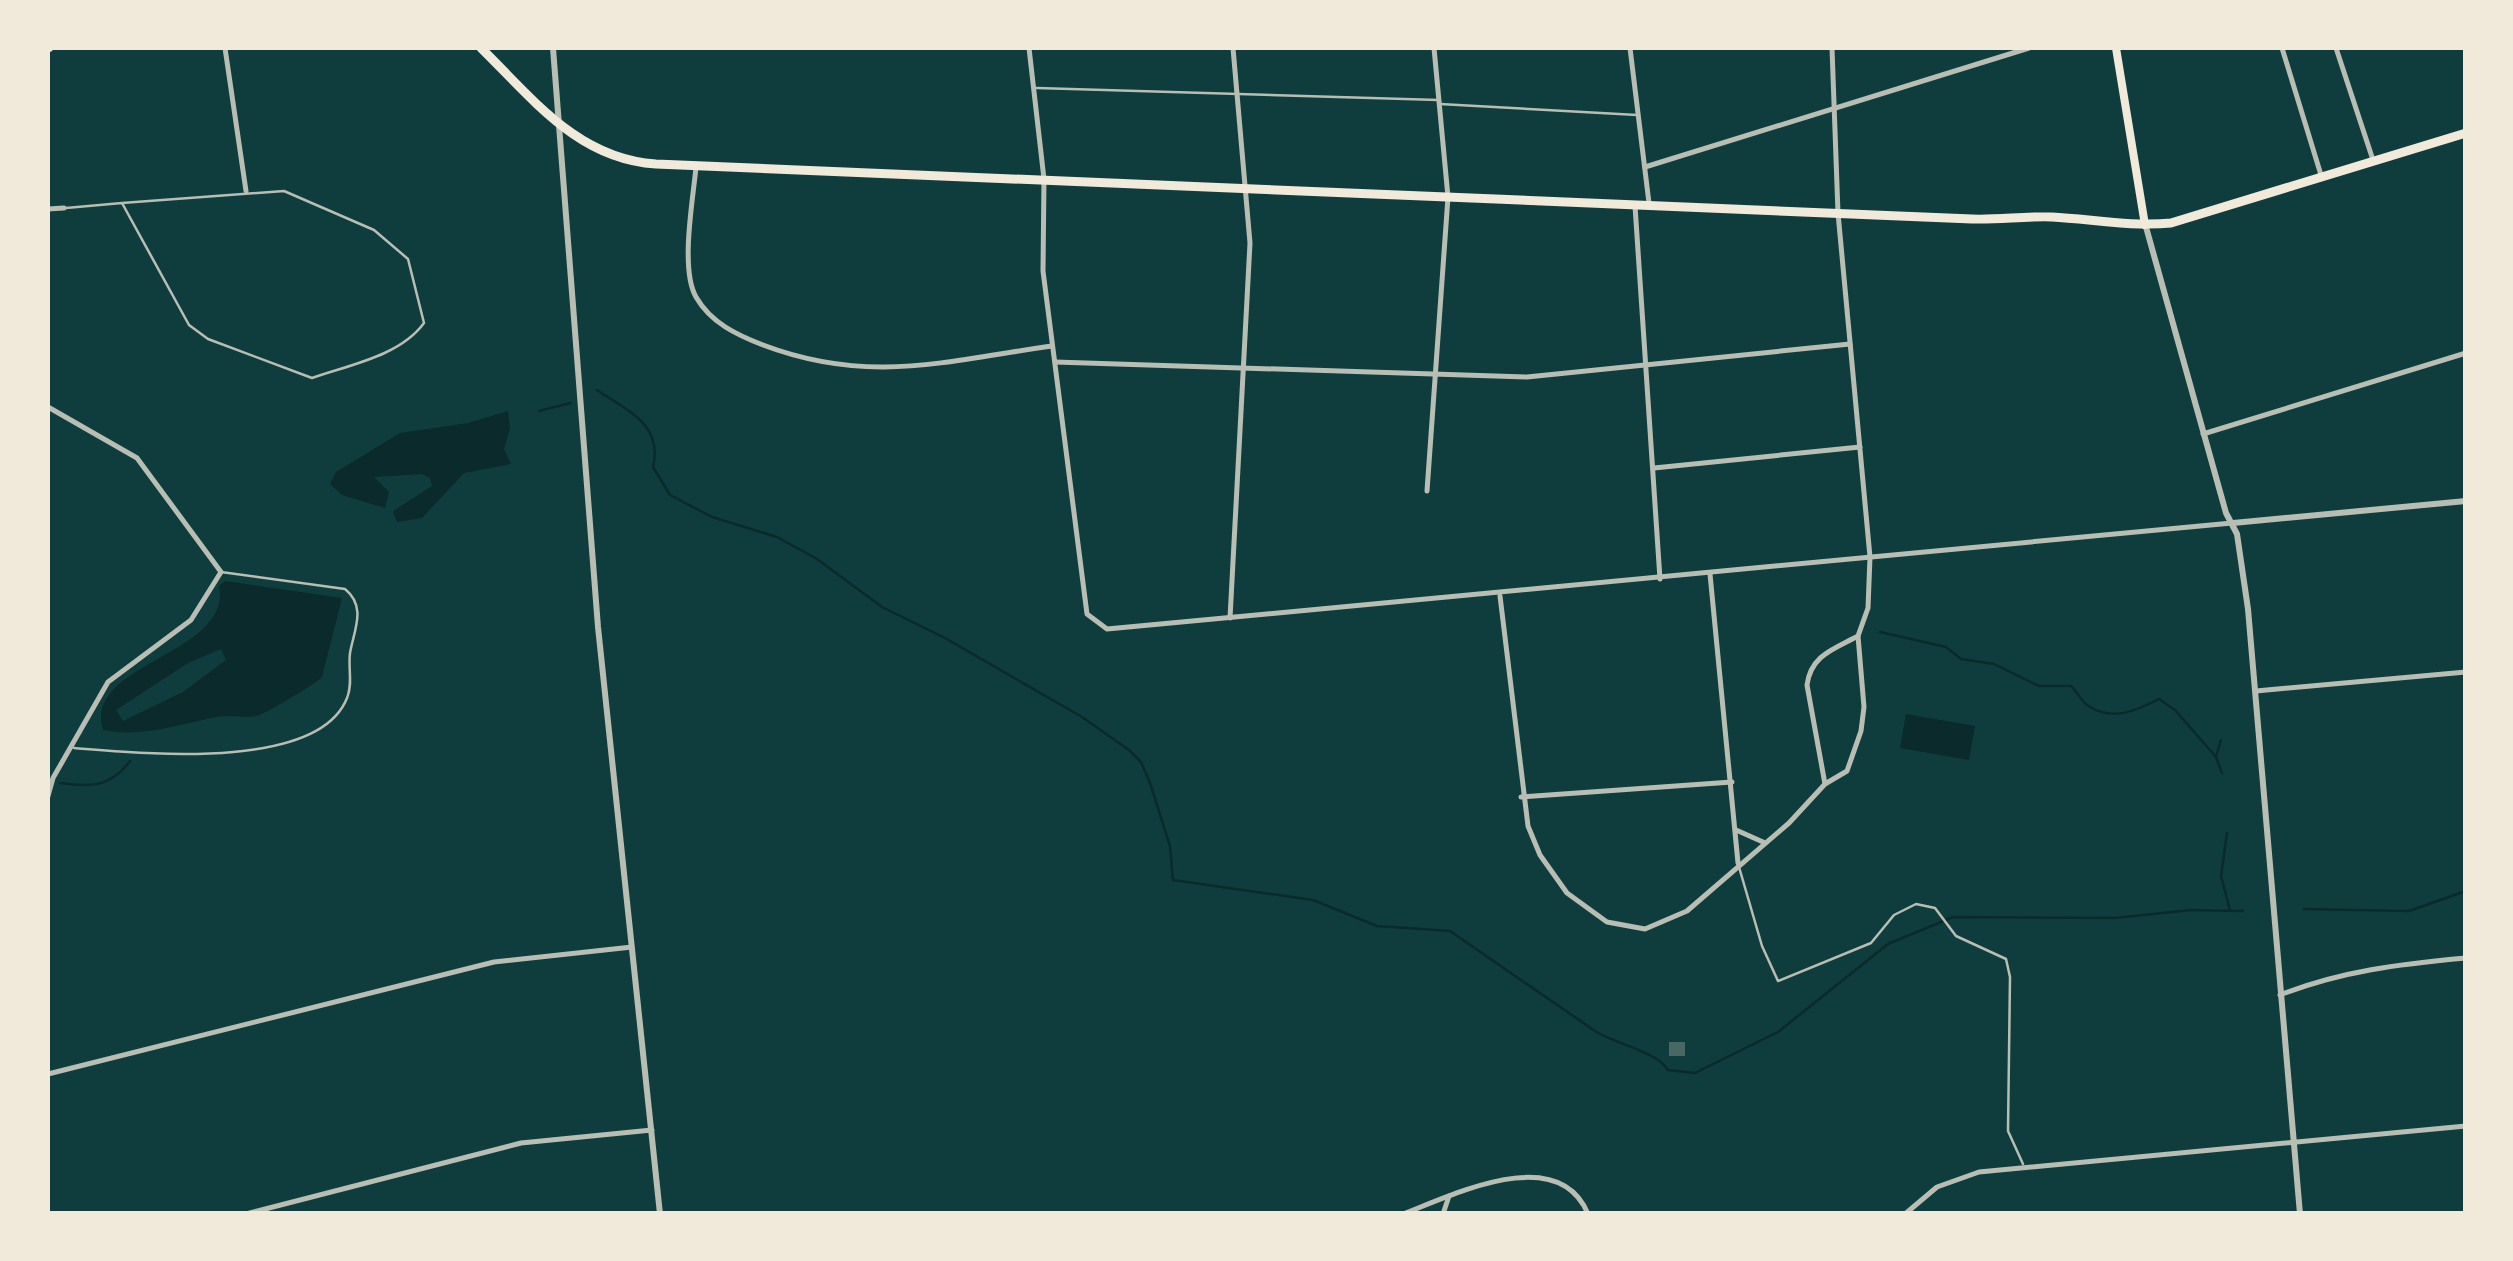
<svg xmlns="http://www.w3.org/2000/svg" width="2513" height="1261" font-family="Jost,sans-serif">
<rect width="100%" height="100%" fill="#0f3d3e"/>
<!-- water -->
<g fill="#0a2a2b" fill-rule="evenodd">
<polygon points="508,411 510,428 504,449 511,464 464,473 422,518 397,522 393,511 432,486 430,478 422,474 374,477 389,492 385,508 342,495 330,484 336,472 400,433 468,423"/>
<path d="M225,581L342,598L322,677C319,682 263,715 257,716C244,719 230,714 217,717C179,724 142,738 103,730C82,663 233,655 219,586ZM221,649L226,660L183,692L123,721L116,710L188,663Z"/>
<polygon points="1906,714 1975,726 1969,760 1900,748"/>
</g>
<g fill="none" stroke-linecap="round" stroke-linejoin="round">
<!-- stream -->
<g stroke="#0a2a2b" stroke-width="2.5">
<path d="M597,390C629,412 663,424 653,467L670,495L712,517L777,537L817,559L882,607L945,638L1082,717L1129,750L1141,762L1150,783L1170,846L1173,880L1313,900L1377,926L1450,931L1595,1031C1615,1044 1656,1051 1668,1070L1695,1073L1778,1032L1888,944L1953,917L2115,918L2191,910L2243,911"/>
<polyline points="539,411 570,403"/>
<path d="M1880,632L1946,647L1961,659L1994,664L2039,686H2071C2077,691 2080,700 2087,705C2111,722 2136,711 2159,699L2175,710L2216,757"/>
<polyline points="2221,740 2216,757 2222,773"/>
<path d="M60,783C90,787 110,788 130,761"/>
<polyline points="2227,833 2221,876 2230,910"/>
<polyline points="2304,909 2409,911 2466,891"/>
</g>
</g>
<!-- building -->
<rect fill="#486865" x="1669" y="1042" width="16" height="14"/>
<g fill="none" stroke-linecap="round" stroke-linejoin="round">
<!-- service -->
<g stroke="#b8beb3" stroke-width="2.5">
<polyline points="1037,88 1438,100"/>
<polyline points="1440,104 1637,115"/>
<path d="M66,208L122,203L189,325L208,339L312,378C349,365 400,356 424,323L408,259L374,230L284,191L122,203"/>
<path d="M74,748C139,753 318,772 347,698C353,684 348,668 350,653C354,630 367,607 345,589L221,572"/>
<polyline points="1739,867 1762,946 1778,981 1871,943 1894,915 1916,904 1935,908 1956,936 2006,959 2010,977 2008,1131 2023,1164"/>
</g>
<!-- minor -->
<g stroke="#b8beb3" stroke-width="5">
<polyline points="225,48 246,191"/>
<polyline points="1029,48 1044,179 1043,271 1087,614 1107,629 2232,523"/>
<polyline points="1630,48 1649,203"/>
<polyline points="2282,48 2321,175"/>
<polyline points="2336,48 2373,160"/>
<path d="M696,167C693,200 680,269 696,297C711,323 737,335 763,345C869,385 945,361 1052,346"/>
<polyline points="1645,167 2029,48"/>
<polyline points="1635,206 1660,579"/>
<polyline points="48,209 64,208"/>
<polyline points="1055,362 1527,377 1850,344"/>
<polyline points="48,407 137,458 221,572 191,620 108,682 53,778 48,796"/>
<polyline points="2203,434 2466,353"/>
<polyline points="1654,468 1860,447"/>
<polyline points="1427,491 1448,197 1434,48"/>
<polyline points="1710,574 1738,863"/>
<polyline points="1500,596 1528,826 1540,855 1567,893 1607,922 1645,929 1687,911 1789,823 1825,784 1847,771 1861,731 1864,707 1858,636 1868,608 1870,557 1838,213 1832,48"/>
<polyline points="1230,618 1250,243 1233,48"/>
<polyline points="2256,691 2466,672"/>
<path d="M1825,784L1807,685C1811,655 1834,649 1858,636"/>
<polyline points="1521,797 1732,782"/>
<polyline points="1736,830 1763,842"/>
<path d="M2280,995C2341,971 2400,964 2466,958"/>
<polyline points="48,1074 494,962 632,947"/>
<polyline points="246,1214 521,1143 652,1130"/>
<path d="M1403,1214C1453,1195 1558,1142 1588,1214"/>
<polyline points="1443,1214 1449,1196"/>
<polyline points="1905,1214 1937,1187 1979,1172 2466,1126"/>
</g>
<!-- tertiary -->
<g stroke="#b8beb3" stroke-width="6">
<polyline points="553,48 598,627 660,1214"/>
<polyline points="2146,227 2226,513 2237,534 2248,609 2300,1214"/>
<polyline points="2233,523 2466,501"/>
</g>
<!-- secondary -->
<g stroke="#f1e9da" stroke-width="8">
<polyline points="48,48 49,48"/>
<polyline points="2116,48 2145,225"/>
</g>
<!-- primary -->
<path stroke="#f1e9da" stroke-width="9" d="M481,48C533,99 578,159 656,164L1972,219C1998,220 2025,216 2052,217C2091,219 2132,227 2171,223L2466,133"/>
</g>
<!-- border -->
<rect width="2513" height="1261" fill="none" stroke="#f1e9da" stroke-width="100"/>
</svg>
